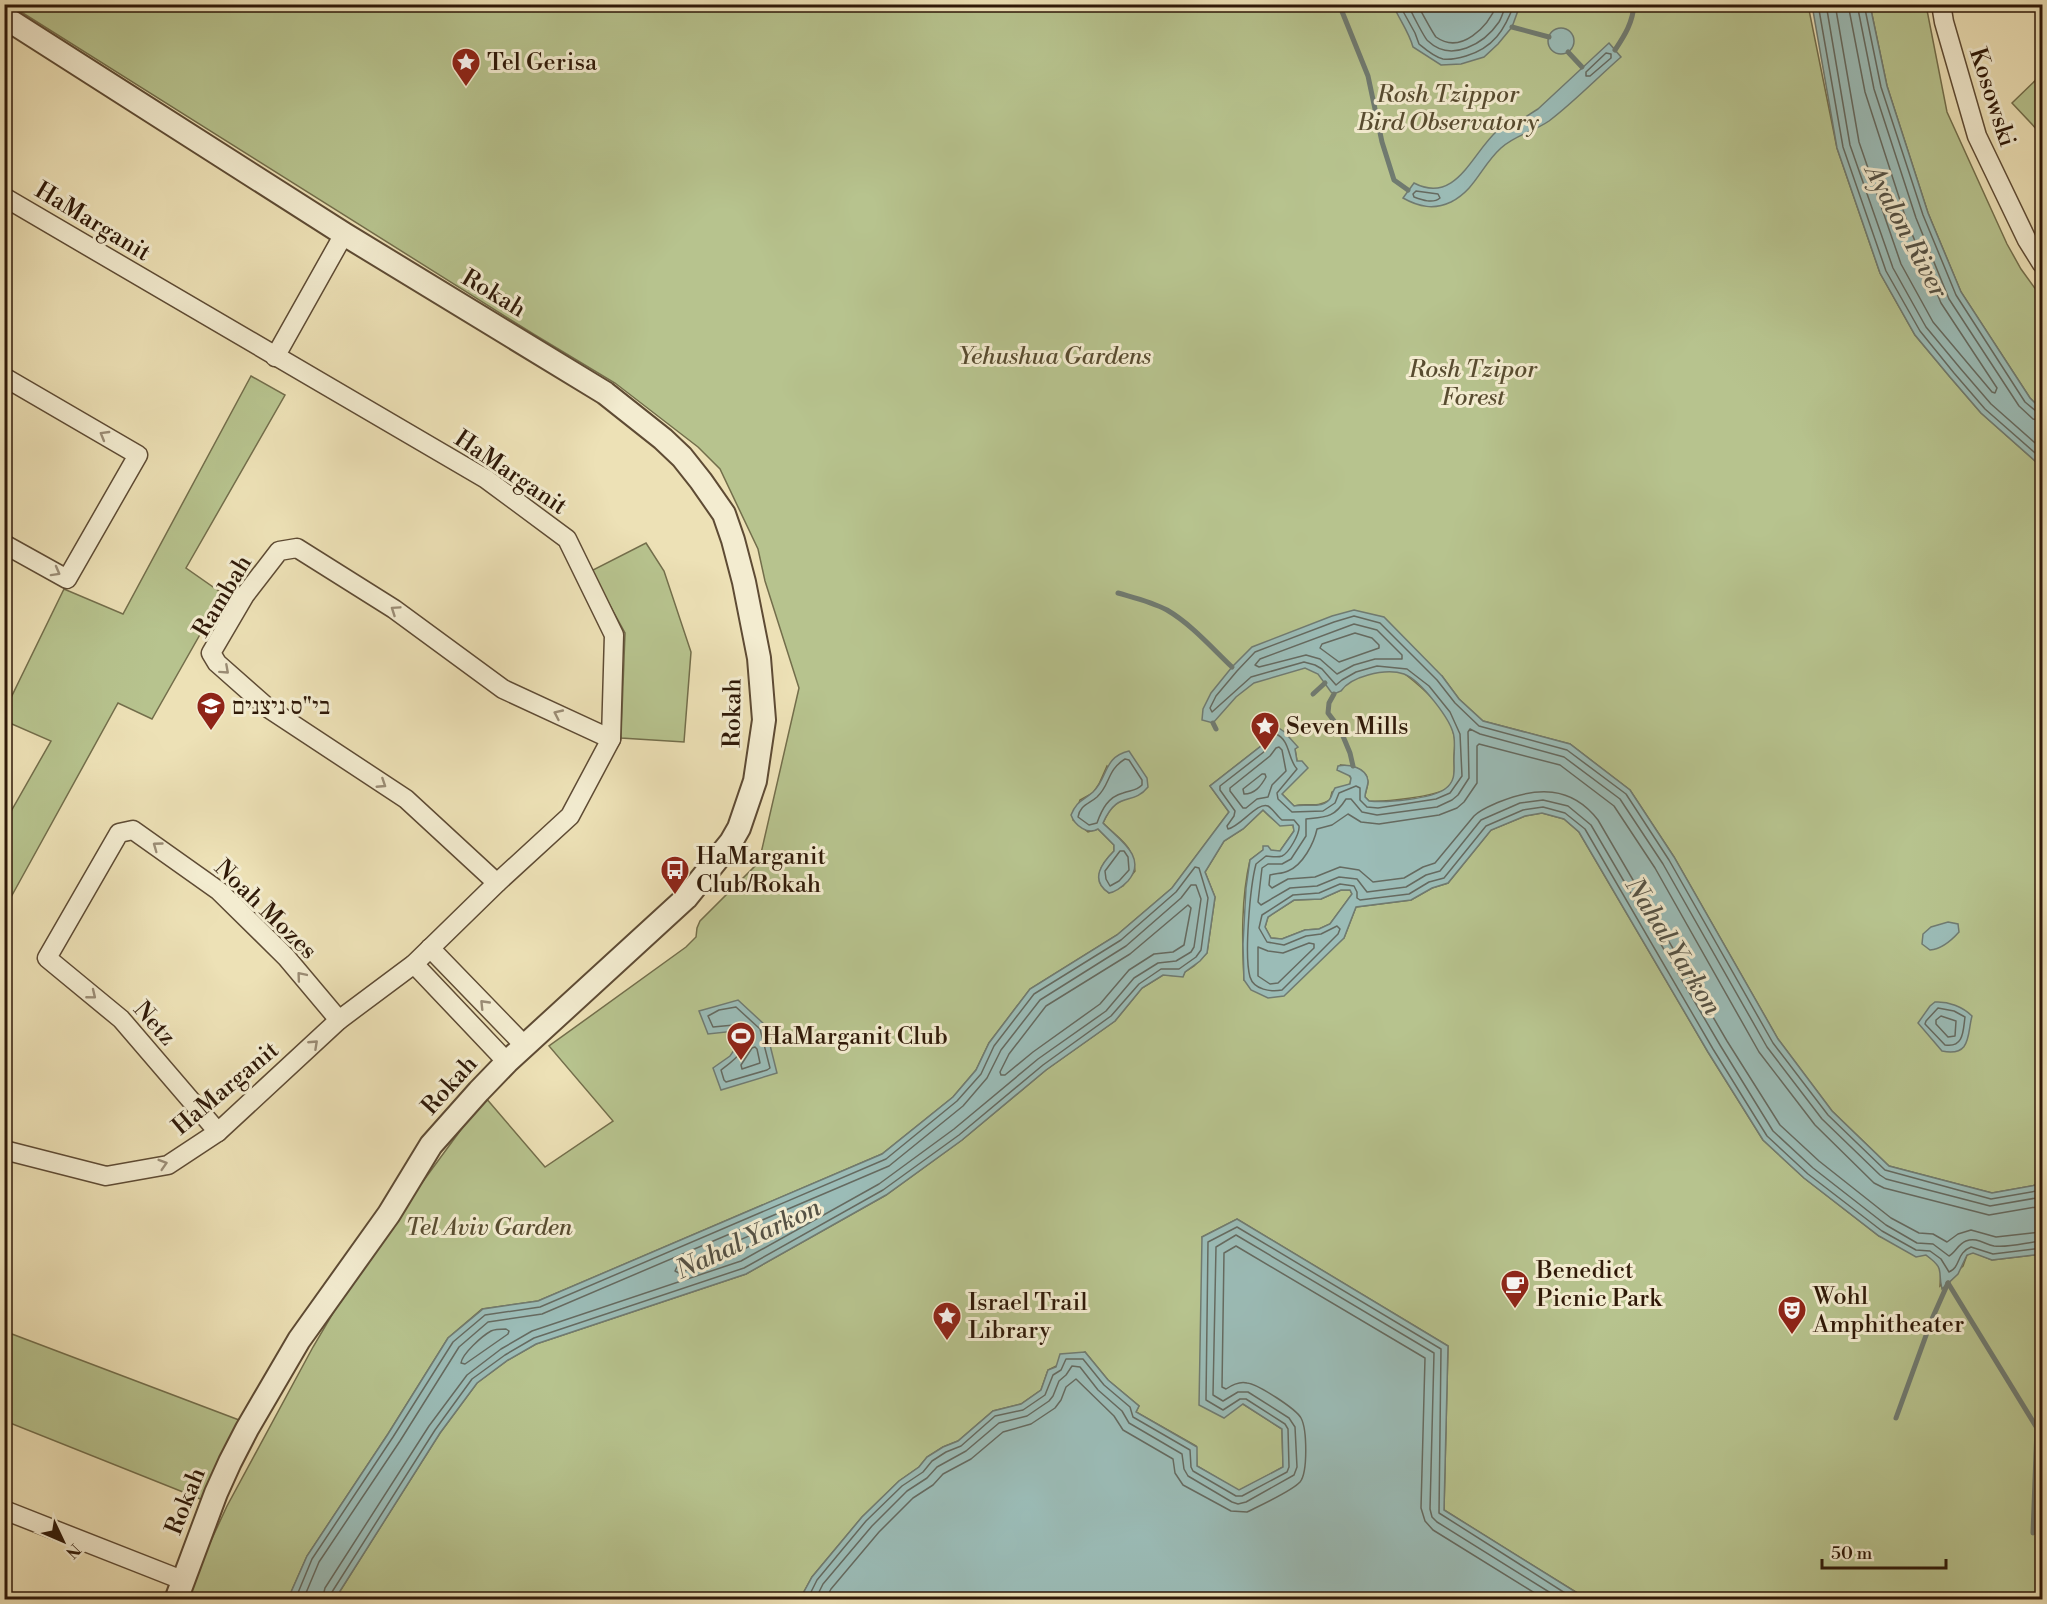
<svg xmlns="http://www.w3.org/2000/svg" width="2047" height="1604" font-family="'Libre Bodoni','Frank Ruhl Libre',serif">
<rect width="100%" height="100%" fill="#ede1b6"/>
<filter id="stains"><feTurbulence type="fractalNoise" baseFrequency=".00333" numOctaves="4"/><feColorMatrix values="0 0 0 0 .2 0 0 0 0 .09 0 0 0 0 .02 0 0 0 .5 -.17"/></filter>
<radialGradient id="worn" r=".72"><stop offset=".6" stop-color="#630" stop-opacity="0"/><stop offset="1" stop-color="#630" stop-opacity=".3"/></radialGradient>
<!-- green -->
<g fill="#b7c38e" stroke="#736e4b" stroke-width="1.5" fill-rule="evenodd">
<path d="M10,5H1808L1837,148L1880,273L1915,335L1950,377L1981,413L2042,467V1184L1992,1193L1889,1166L1832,1111L1778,1039L1674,857L1630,790L1570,744L1483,721L1459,699L1442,676L1405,674C1424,689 1449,710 1454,735C1456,742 1454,751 1454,758C1454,770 1457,780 1447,788C1435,797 1384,802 1369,801L1365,797C1365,792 1368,787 1368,782C1367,768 1352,766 1341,765L1351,778L1350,784L1332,792L1330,800C1315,809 1309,802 1294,806L1282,794L1297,761L1295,749L1297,747L1272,724L1261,746L1210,786L1229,812L1172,888L1117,935L1030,989L989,1043L976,1070L953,1097L882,1154L538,1301L482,1309L448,1338L388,1434L307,1556L288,1599H186L191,1584L227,1506L313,1347L389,1218L421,1184L485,1097L545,1167L613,1121L549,1046L686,947L696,937L697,928L700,921L759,862L799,688L765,581L758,549L720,469L698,447L615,383L535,335ZM1107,766L1135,796C1117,800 1110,807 1103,823C1122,842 1132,843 1135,871L1123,886L1109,893C1090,880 1102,863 1114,851V845L1098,829L1088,832L1073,820L1080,800L1093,793L1099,784Z"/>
<polygon points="1870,5 1926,5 1947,112 2007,244 2021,269 2042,298 2042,410 2030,398 1961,292 1928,213 1887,86"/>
<polygon points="2042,74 2042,135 2012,103"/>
<polygon points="251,376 285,395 186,568 223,594 152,719 118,703 5,908 5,822 51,741 5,721 5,710 64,589 123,614"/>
<polygon points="646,543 664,571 691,652 684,742 621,738 625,633 591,571"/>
<path d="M1263,810C1272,819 1279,827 1293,825L1294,831L1280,851L1263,850L1250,860C1241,899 1242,940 1244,980L1344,938L1356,907L1411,900L1432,888L1448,883L1491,830L1525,816L1542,813L1564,819L1579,832L1708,1052L1763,1140L1804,1178L1879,1236L1926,1255L1937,1263L1941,1270L1940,1286L1963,1266L1967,1255L1973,1252L1992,1260L2042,1254V1599H1587L1444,1510L1448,1346L1237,1219L1202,1237L1243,1404L1282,1429L1283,1467L1239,1491L1197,1466L1196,1446L1136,1412L1139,1406L1108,1380L1085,1352L1048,1370L1041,1390L1021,1404L993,1411L958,1441L943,1447L927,1457L919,1467L899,1481L862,1517L812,1577L800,1599H335L440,1433L477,1383L508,1360L536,1344L746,1274L886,1195L962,1140L1046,1070L1115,1021L1142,988L1163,975L1183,976L1185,972L1194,966L1207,953L1215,897L1205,872L1224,841L1243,829Z"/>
<polygon points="1341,890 1350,890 1352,894 1330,924 1319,929 1305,930 1282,939 1271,938 1265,927 1268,917 1294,900 1321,899"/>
<polygon points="4,1331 239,1420 203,1500 5,1421"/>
</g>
<!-- water -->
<g fill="#9bbcb7" stroke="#707b71" stroke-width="1.5" fill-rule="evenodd">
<path d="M1393,5L1520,4V5L1512,27L1498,44L1484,57L1461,64L1441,65L1413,47C1409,32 1399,19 1393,5Z"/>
<polygon points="1812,5 1870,5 1887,86 1928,213 1961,292 2030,398 2042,410 2042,467 1981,413 1950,377 1915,335 1880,273 1837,148"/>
<circle cx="1561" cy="41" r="13"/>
<path d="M1609,43L1621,57C1597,78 1574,102 1549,121C1533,132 1515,135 1501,148C1481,166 1476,189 1451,202C1434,210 1419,207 1403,198L1414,183C1456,205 1472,153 1497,131C1503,126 1510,124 1518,121C1525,118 1531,113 1538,109Z"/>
<path d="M1354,610L1384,617L1442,676L1459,699L1483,721L1570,744L1630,790L1674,857L1778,1039L1832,1111L1889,1166L1992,1193L2042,1184V1254L1992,1260L1973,1253L1967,1255L1958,1274L1942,1289C1937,1270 1946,1270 1926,1255L1916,1257L1879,1236L1804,1178L1763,1140L1708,1052L1579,832L1564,819L1542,813L1525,816L1491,830L1448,883L1432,888L1411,900L1356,907L1344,938L1284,996L1268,998L1251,990L1244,980L1243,944L1246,888L1250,860L1263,850V846H1268L1271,850L1280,851L1294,831L1293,825L1280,826L1263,810L1243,829L1224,841L1205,872L1215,897L1207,953L1200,961L1185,972L1183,977L1163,975L1142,988L1115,1021L1046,1070L962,1140L886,1195L746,1274L536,1344L508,1360L477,1383L440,1433L335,1599H288L307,1556L388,1434L448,1338L483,1309L538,1301L882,1154L953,1097L976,1070L989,1043L1030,989L1117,935L1172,888L1229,812L1210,786L1261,746L1273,724L1289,735L1288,736L1298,747L1295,749L1297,761H1302L1308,768L1282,794L1294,806C1305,803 1325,810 1331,797C1332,794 1333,791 1335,788L1350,784L1351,778L1350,776L1337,770L1338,766C1348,764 1367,767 1368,781C1368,786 1365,792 1365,797L1369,801C1386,803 1431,799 1445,789C1456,781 1454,771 1454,760C1454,753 1455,745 1454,737C1452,720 1420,680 1404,674C1392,670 1379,672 1368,675C1357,678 1347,682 1341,691L1334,694L1331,692L1318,674L1305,668L1254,683L1236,697L1213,723L1202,720L1203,709L1211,693L1232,667L1252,647L1332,616ZM1341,890H1350L1352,894L1330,924L1319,929L1305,930L1282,939L1271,938L1265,927L1268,917L1294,900L1321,899Z"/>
<path d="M1129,751L1147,778L1148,787C1132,807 1118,789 1103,823C1117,838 1149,857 1128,881C1123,886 1116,892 1109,893C1089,880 1102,863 1114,851V845L1098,829C1088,835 1075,826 1071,815C1077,800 1083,801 1093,792C1108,778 1103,757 1129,751Z"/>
<path d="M1948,922L1958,924L1959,932C1951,941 1942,949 1930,950L1922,944L1923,934L1931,927Z"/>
<polygon points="738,1000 765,1025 777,1073 721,1090 713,1068 730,1056 739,1043 735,1031 708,1034 699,1011"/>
<path d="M1935,1002C1948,1001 1963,1007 1972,1016C1967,1034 1972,1057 1942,1051L1918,1023L1930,1006Z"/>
<polygon points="1237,1219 1448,1346 1444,1510 1587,1599 800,1599 812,1577 862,1517 899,1481 919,1467 927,1457 943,1447 958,1441 993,1411 1021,1404 1041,1390 1048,1370 1056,1367 1060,1354 1085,1352 1108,1380 1139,1406 1136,1412 1197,1447 1197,1466 1239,1490 1283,1467 1282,1429 1243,1404 1224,1418 1199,1405 1202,1237"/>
</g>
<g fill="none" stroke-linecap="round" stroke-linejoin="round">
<!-- shore -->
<g stroke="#656a60" stroke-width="1.5">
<path d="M1399,4L1415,33L1419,44C1425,49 1434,57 1443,59C1449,60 1459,58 1466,56C1493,48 1505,30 1514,4"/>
<path d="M1408,4C1410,10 1425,39 1428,41C1451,63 1484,44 1499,22C1502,17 1504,10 1506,4"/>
<path d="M1417,4C1420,9 1433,34 1436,37C1461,55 1488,27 1497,4"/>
<polyline points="1818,4 1843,147 1886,271 1920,331 1954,373 1985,409 2042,459"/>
<polyline points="1826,4 1850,145 1893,268 1926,327 1960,368 1991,404 2042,449"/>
<polyline points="1835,4 1859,142 1901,264 1933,322 1992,392 1995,393 1997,388 1941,303 1907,222 1865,92 1848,4"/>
<polyline points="1857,4 1874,89 1916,218 1949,299 2019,406 2033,419 2042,421"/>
<polyline points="1864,4 1881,87 1923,215 1956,295 2025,402 2037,412 2042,414"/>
<polygon points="1606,53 1611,54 1611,58 1590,76 1586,76 1586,72"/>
<path d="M1416,191L1438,194L1440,198C1433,204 1422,200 1414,197L1413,194Z"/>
<polygon points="1354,624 1377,630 1402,655 1402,659 1375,659 1354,665 1337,674 1320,659 1306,655 1259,667 1255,665 1260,659"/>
<polygon points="1355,633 1372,638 1379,645 1379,648 1339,662 1320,648 1322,644"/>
<polygon points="1279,747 1282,750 1286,771 1272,785 1268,797 1257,799 1246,808 1243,808 1230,791 1230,788 1270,756 1276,748"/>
<path d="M1125,759L1129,760L1142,780V785C1136,791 1131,790 1123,793C1108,797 1102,809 1097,823L1089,825L1078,817C1080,805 1089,804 1097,797C1111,784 1106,771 1125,759Z"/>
<path d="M1262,774H1265L1266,777C1261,786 1255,794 1244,794L1243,789Z"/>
<polygon points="1120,851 1124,851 1128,857 1129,870 1119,881 1110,886 1106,879 1105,871"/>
<polygon points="1188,905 1191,908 1184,945 1173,952 1154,954 1129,970 1100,1004 1033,1052 1005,1075 1001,1075 1000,1072 1009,1054 1046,1006 1130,954"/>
<polygon points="1309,943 1314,944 1314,948 1278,983 1270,984 1258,976 1258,947 1268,951 1283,953"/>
<path d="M736,1007L760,1029L770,1068L767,1070L726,1082L724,1080L721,1070C737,1058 753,1047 739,1027L734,1025L713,1027L708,1016L719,1010Z"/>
<path d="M1938,1008L1954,1011L1965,1017C1963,1031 1964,1048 1945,1045L1925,1024L1926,1021Z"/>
<polygon points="1941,1016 1956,1021 1955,1036 1948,1037 1936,1024 1936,1020"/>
<polygon points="755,1047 757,1049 760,1063 742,1069 741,1065 752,1048"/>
<path d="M2042,1190L1991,1199L1885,1170L1828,1115L1773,1043L1669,860L1626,794L1567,750L1479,726L1455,703L1437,680L1380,623L1354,616L1334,622L1255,652L1237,671L1216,696L1210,708L1212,712L1251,677L1304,662L1315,665L1322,669L1336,685L1342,680L1356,672L1377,666L1407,669L1429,686L1450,712L1460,734L1462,776L1450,793L1436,799L1378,808L1367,807L1360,800V788L1356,786L1339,793L1335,803L1323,811L1292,812L1278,799L1277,793L1297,769C1287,758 1291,741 1276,734L1274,735L1265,751L1220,786V790L1235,811L1234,816L1227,826L1228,829C1240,827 1258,801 1268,806C1273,809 1277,816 1282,820H1294L1299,826C1300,833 1289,853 1282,856C1277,858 1270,856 1266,856L1256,864C1250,887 1244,956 1250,977C1254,990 1271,992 1282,990L1338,934L1340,929L1337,926L1321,934L1306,936L1284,945L1267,942L1259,928L1262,915L1293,895L1319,893L1340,884L1354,886L1357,892V898L1360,900L1409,894L1429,882L1444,878L1486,826L1523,810L1543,807L1565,813L1585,829L1713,1049L1767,1136L1808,1174L1882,1231L1916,1250L1930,1251L1941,1259L1949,1272C1961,1267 1956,1253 1971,1247L1993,1254L2042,1248"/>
<path d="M2042,1197L1990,1206L1886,1179L1880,1175L1822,1119L1767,1047L1663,864L1620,799L1564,757L1480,734L1470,729L1468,732L1469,778L1458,795L1452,800L1437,807L1377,815L1362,812L1351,799H1346C1334,818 1326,817 1306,819V836L1291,859L1282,864H1268L1262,868L1258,902L1261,905L1290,888L1317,886L1339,877L1357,879L1367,892L1406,887L1426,875L1440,871L1481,820L1520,803L1543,800L1568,806L1591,825L1720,1045L1773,1131L1813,1168L1886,1225L1917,1243L1933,1244L1949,1256C1956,1252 1958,1244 1966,1241C1977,1237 1984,1244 1994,1246C2010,1248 2027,1242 2042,1241"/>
<path d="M2042,1206L1989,1215L1884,1188L1874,1183L1815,1125L1759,1052L1655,868L1614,806L1560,765L1479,744L1477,746V783L1464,802L1457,808L1439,815L1379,824L1361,822L1348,814L1332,825L1317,829C1314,843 1303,865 1288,871C1282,874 1276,873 1270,875L1269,885L1272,888L1288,879L1315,877L1340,867L1359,870L1373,882L1404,878L1423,867L1435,863L1474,816C1481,809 1490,806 1499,802C1536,787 1571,785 1598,820L1727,1041L1780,1125L1819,1161L1891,1218L1919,1233L1933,1234L1947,1242L1958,1234L1971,1230L1996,1237L2042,1232"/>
<polygon points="772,1226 776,1228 775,1232 737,1253 679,1273 675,1271 677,1267"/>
<path d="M506,1329L509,1331L508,1334L465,1364L461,1363C462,1354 482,1336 491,1331C495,1329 502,1329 506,1329Z"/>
<polyline points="295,1600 312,1559 393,1437 453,1342 485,1315 540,1307 886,1159 957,1101 981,1074 994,1046 1034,994 1121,940 1176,892 1195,867 1199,868 1208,898 1201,950 1196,957 1179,969 1161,969 1139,984 1111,1016 1043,1065 959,1135 883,1190 744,1268 534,1338 505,1355 472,1379 435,1430 332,1592 330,1600"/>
<polyline points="303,1600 319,1562 400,1441 459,1347 488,1322 542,1314 889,1166 963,1106 987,1078 1001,1050 1040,1000 1126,946 1181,898 1191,885 1196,885 1201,899 1194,947 1191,952 1176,961 1158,963 1134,978 1106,1011 1038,1059 954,1129 879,1184 741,1261 532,1331 501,1349 467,1375 429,1426 325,1588 322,1600"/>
<polyline points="807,1600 817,1580 866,1521 902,1486 923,1472 932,1461 946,1452 961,1446 995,1416 1023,1410 1045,1395 1053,1375 1061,1370 1066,1359 1083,1359 1104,1385 1130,1407 1133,1417 1190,1450 1191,1467 1193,1471 1236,1496 1242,1496 1287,1472 1289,1467 1288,1429 1285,1424 1246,1399 1240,1399 1223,1410 1206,1400 1208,1242 1237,1227 1441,1349 1439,1513 1576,1600"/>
<polyline points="815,1600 823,1584 872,1526 907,1491 927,1478 937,1467 966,1451 999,1423 1027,1416 1049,1401 1053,1396 1059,1381 1066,1375 1072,1366 1080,1367 1098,1390 1122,1411 1129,1423 1182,1454 1184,1469 1188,1476 1232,1502 1238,1504 1246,1502 1294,1475 1297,1467 1295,1427 1289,1418 1248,1392 1238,1392 1223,1401 1213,1395 1216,1247 1236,1235 1434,1353 1430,1509 1432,1517 1437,1522 1562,1600"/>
<path d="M825,1600L831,1589L879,1532L913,1498L933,1485L943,1474L971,1459L1003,1432L1031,1424L1055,1408L1061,1400L1066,1387L1076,1379L1114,1416L1123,1430L1173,1459L1175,1473L1183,1485L1231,1511L1247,1512C1259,1506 1292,1491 1300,1482C1308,1472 1307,1429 1301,1418C1296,1409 1258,1384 1247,1383C1239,1381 1232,1385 1226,1389L1222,1387L1224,1253L1236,1246L1425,1358L1421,1508L1425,1521L1433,1530L1546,1600"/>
</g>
<!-- stream -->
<g stroke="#707b71" stroke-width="5">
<polyline points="1339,4 1368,76 1382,142 1394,180 1408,190"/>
<polyline points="1512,27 1549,37"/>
<path d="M1615,50C1625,35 1633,22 1634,4"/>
<polyline points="1568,52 1582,67"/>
<path d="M1118,593C1135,598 1152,602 1167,610C1191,624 1212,648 1232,667"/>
<polyline points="1313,694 1325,683"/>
<polyline points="1334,694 1329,703 1328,713 1340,729 1350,753 1353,766"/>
<polyline points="1213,723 1216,729"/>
<polyline points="1948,1283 2037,1428 2033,1533"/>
<polyline points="1896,1418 1932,1319 1948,1283"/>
</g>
<!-- minor casing -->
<g stroke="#5e4b34" stroke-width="21">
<g id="minor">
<polyline points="1941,4 1944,22 1977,136 2027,240 2042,264"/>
<polyline points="4,197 486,479 567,539 614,635 611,739 570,816 497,883 414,964 339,1020 218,1132 168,1165 106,1176 4,1150"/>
<polyline points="275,357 344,234"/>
<polyline points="4,377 138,455 67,579 4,544"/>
<polyline points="497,883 406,799 268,708 217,663 211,653 245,595 279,551 297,548 394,609 503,689 611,739"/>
<polyline points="430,948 525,1046"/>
<polyline points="414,964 507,1062"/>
<polyline points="218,1132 121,1019 47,958 119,833 133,830 219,891 286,957 339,1020"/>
<polyline points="4,1510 182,1580"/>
</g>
</g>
<!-- tertiary casing -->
<g stroke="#5e4b34" stroke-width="26">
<polyline id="tertiary" points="4,17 344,234 605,393 663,439 682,457 701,481 724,514 733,540 744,582 759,658 764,720 755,781 739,828 731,842 686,898 507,1062 479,1091 431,1145 389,1214 299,1340 247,1429 230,1462 216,1493 176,1600"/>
</g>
<!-- minor -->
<use href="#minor" stroke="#f3ecd0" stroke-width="18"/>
<!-- tertiary -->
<use href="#tertiary" stroke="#f3ecd0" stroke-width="22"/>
</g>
<!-- one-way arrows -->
<defs><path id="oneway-chevron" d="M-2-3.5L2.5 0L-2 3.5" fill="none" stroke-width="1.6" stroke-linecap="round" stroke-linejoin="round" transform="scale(1.5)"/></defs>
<g stroke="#9b8d76">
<use href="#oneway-chevron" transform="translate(104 435) rotate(-150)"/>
<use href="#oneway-chevron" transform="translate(56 572) rotate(29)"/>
<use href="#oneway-chevron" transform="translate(395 610) rotate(-146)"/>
<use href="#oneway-chevron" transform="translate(225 670) rotate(42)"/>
<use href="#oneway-chevron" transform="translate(558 714) rotate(-155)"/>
<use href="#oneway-chevron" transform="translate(382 784) rotate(33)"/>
<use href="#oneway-chevron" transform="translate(157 846) rotate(-144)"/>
<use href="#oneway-chevron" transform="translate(301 976) rotate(-130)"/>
<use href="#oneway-chevron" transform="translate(92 995) rotate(39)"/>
<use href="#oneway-chevron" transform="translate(484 1004) rotate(-134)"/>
<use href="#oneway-chevron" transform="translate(314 1044) rotate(-43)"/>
<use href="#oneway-chevron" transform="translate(163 1164) rotate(-17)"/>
</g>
<!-- icons -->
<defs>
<g id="sight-pin" transform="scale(1.5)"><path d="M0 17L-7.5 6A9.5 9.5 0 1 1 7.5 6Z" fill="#8f2418" stroke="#f3ecd0"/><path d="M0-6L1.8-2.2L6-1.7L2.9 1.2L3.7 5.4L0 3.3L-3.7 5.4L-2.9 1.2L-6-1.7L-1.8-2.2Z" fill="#fff"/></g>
<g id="school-pin" transform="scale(1.5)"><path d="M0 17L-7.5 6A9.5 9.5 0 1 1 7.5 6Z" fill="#8f2418" stroke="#f3ecd0"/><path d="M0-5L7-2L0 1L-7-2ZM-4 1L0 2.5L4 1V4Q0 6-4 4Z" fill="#fff"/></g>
<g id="bus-pin" transform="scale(1.5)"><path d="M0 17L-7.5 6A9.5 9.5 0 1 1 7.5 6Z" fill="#8f2418" stroke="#f3ecd0"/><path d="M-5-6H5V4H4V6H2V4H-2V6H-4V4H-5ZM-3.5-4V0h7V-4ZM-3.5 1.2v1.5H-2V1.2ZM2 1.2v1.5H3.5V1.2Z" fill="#fff"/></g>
<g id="stadium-pin" transform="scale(1.5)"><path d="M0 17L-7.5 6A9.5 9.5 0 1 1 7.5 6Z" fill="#8f2418" stroke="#f3ecd0"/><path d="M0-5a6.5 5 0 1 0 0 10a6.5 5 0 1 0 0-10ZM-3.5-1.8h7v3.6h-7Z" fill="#fff"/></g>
<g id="cafe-pin" transform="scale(1.5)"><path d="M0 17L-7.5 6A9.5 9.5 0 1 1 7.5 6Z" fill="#8f2418" stroke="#f3ecd0"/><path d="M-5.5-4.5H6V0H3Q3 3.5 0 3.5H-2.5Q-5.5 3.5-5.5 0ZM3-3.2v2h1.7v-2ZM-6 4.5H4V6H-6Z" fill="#fff"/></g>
<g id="theatre-pin" transform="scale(1.5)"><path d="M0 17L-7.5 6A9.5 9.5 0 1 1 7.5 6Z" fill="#8f2418" stroke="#f3ecd0"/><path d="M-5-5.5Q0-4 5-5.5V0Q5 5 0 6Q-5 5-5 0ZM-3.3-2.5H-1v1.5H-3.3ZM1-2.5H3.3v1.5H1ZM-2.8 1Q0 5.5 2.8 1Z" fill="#fff"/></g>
</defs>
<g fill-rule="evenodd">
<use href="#sight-pin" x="466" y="62"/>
<use href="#school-pin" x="211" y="706"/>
<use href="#sight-pin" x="1265" y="726"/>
<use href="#bus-pin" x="675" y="870"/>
<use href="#stadium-pin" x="741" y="1036"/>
<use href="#cafe-pin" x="1515" y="1284"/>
<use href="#theatre-pin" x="1792" y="1310"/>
<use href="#sight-pin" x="947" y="1316"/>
</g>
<g text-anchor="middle" stroke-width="6" stroke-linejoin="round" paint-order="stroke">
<!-- poi labels -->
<g font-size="24" fill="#2f1908" stroke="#f3ecd0" text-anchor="start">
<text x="487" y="70">Tel Gerisa</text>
<text x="232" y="714">בי"ס ניצנים</text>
<text x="1286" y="734">Seven Mills</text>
<text x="696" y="864">HaMarganit<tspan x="696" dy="28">Club/Rokah</tspan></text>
<text x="762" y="1044">HaMarganit Club</text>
<text x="1536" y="1278">Benedict<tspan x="1536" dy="28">Picnic Park</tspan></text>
<text x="1813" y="1304">Wohl<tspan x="1813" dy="28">Amphitheater</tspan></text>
<text x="968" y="1310">Israel Trail<tspan x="968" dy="28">Library</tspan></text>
</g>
<!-- park labels -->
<g font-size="24" font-style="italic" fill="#584c30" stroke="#f3ecd0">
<text x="1448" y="102">Rosh Tzippor<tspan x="1448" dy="28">Bird Observatory</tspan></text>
<text x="1055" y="364">Yehushua Gardens</text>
<text x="1473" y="377">Rosh Tzipor<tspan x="1473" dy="28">Forest</tspan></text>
<text x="489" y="1235">Tel Aviv Garden</text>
</g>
<!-- street labels -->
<g font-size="24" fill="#2f1908" stroke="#f3ecd0">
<text transform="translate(1993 97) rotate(72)" y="8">Kosowski</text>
<text transform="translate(93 221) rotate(31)" y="8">HaMarganit</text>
<text transform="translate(494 293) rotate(31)" y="8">Rokah</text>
<text transform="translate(511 472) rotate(34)" y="8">HaMarganit</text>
<text transform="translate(222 596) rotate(-59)" y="8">Rambah</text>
<text transform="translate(732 713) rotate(-89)" y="8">Rokah</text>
<text transform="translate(266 909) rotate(44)" y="8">Noah Mozes</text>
<text transform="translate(155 1023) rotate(48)" y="8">Netz</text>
<text transform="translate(449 1085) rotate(-48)" y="8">Rokah</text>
<text transform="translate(225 1088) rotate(-40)" y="8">HaMarganit</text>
<text transform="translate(185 1501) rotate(-68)" y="8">Rokah</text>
</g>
<!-- water labels -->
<g font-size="26" font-style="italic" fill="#555245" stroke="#f3ecd0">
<text transform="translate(1907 231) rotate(62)" y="9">Ayalon River</text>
<text transform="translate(1674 946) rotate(58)" y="9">Nahal Yarkon</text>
<text transform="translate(748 1238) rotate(-25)" y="9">Nahal Yarkon</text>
</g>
</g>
<!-- margin -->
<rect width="2047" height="1604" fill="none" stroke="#ede1b6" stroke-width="24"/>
<rect x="6" y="6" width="2035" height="1592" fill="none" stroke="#2f1908" stroke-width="3"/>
<rect x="12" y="12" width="2023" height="1580" fill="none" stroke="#2f1908" stroke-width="1.5"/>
<!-- north arrow -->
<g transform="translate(63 1541) rotate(134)" stroke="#f3ecd0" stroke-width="4.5" paint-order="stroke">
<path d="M0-4.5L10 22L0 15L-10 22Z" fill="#2f1908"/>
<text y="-9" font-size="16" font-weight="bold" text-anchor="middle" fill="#2f1908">N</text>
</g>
<!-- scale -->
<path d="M1822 1559v9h124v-9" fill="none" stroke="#2f1908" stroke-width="3"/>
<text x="1831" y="1559" font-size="18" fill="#2f1908" stroke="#f3ecd0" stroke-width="4.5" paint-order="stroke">50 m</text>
<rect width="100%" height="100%" filter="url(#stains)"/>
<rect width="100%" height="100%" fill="url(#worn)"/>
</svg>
